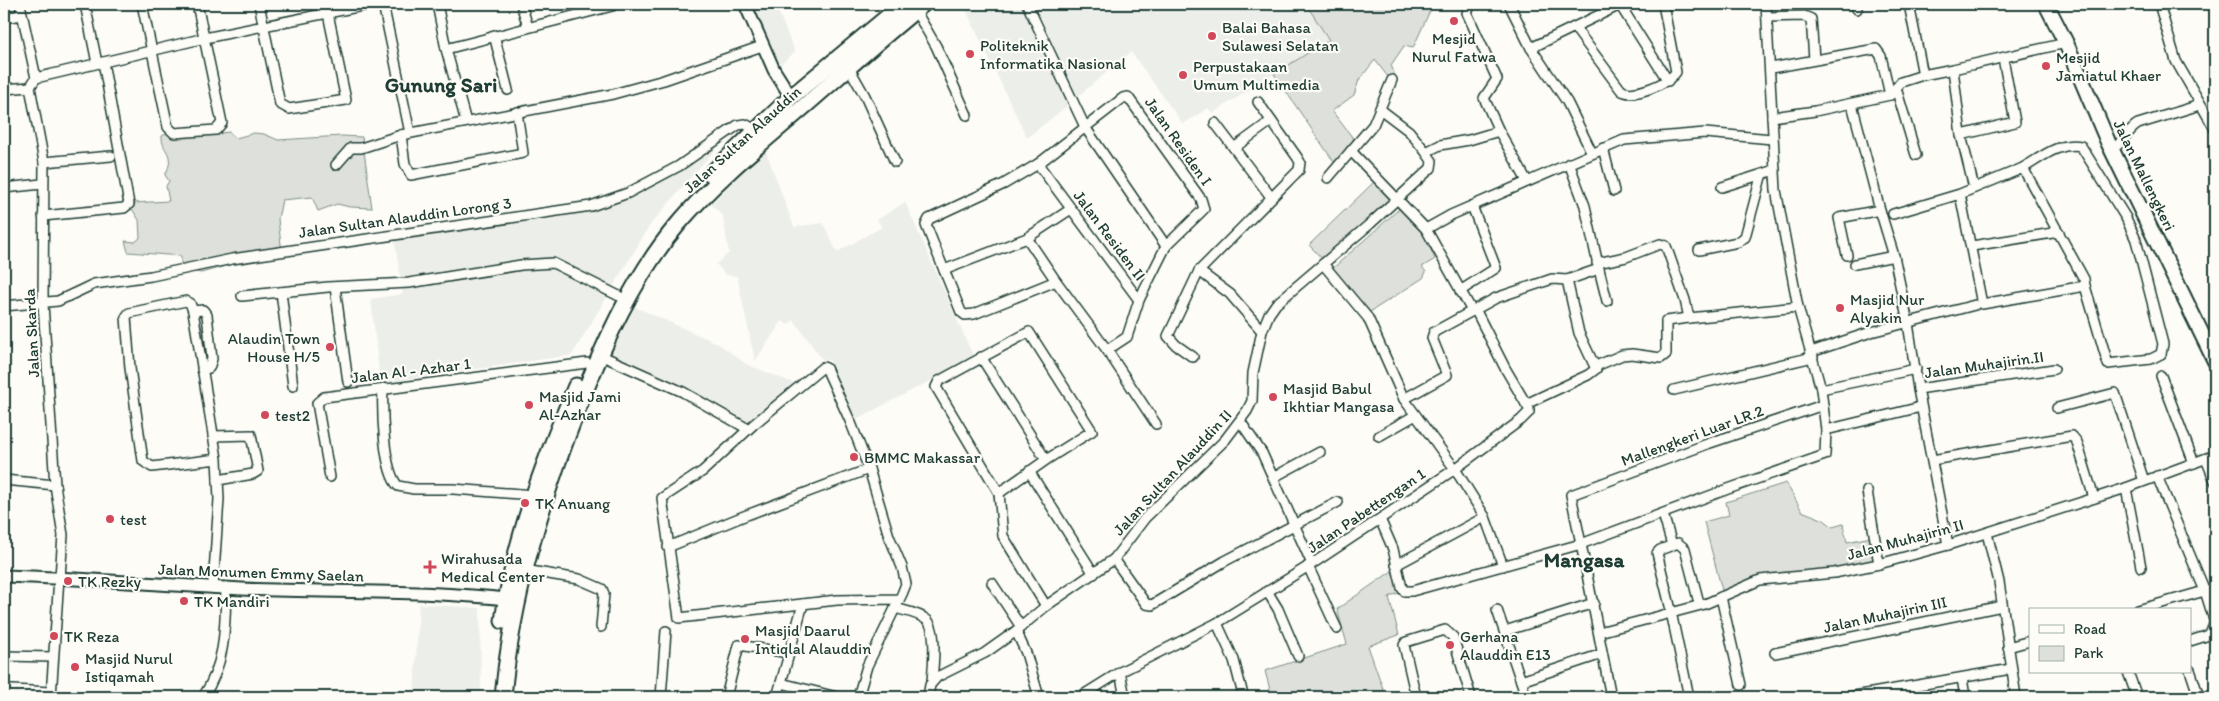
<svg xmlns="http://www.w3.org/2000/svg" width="2219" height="701" font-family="Itim,sans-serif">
<rect width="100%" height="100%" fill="#fdfcf7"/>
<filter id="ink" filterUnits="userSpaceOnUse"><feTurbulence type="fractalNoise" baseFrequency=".02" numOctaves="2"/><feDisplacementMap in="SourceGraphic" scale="10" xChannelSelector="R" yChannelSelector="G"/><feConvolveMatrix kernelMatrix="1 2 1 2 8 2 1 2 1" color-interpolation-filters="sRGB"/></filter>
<g filter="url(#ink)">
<!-- built -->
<g fill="#eceee9">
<polygon points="752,4 775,4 795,52 781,64 770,48"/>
<polygon points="963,4 1020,4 1069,104 1027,138"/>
<polygon points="1035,4 1306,4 1329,39 1213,113 1208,108 1183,124 1131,52 1077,97"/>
<polygon points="738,126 705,161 650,225 572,355 380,383 371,299 403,294 394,237 625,199 641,192"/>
<polygon points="765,149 794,227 823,223 837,252 882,227 877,220 905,202 974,358 853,421 829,359 824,362 794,320 788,325 782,321 755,361 737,276 726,275 716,264 729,253 723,216 711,204"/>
<polygon points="635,307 719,344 746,364 796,384 745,427 610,357"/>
<polygon points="419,604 480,608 481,697 414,697"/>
</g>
<!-- green -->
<g fill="#dde0db" stroke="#7e8e88">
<polygon points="1306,4 1433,4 1413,48 1404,46 1391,65 1395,75 1388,77 1375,60 1359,80 1354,95 1332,111 1356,142 1336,165 1274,74 1329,40"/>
<path d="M229,132L236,138L254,133L264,134L278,140L342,136L362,137L372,208L350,207L337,204L318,211L312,197L282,200L278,219L282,253L273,258L233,264L201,273L181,269V256L128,252L125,241L135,242L140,238L139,220L132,209L133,203L169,201L166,186L169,181L165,175C177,153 161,152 162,136L167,133L188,137Z"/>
<polygon points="1375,181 1394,204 1328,265 1309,245"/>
<polygon points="1399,209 1422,229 1435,259 1422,267 1426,272 1423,278 1370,312 1332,269"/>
<polygon points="1786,483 1802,511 1824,520 1833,527 1843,524 1847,542 1876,536 1881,561 1803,574 1723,594 1704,522 1729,515 1726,502"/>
<polygon points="1392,571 1399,593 1389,597 1399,635 1368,646 1386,697 1272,697 1265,671 1347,644 1337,609"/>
</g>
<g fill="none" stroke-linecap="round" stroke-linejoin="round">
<!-- street casing -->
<g stroke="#1f3d34" stroke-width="12">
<g id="street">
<polyline points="20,4 36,78"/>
<polyline points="85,4 97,63"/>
<polyline points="142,4 168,127 174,133 216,130 222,123 197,4"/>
<polyline points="259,4 280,104 289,109 346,100 326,4"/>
<polyline points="383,4 410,133"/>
<polyline points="437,4 446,49 466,122"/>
<polyline points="521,4 528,27"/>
<polyline points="1027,4 1085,127 1166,246"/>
<polyline points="1471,4 1467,13 1497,79 1484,98 1499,131"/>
<polyline points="1509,4 1531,48 1567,102 1592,153"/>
<polyline points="1856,4 1857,9"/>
<polyline points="1909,4 1923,75 1953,69"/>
<polyline points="2159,4 2176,61 2215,129"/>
<polyline points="1620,5 1668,81"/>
<polyline points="915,10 936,46 967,115"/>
<polyline points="1767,17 1804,16 1811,19 1814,59"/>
<polyline points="4,18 22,15"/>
<path d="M1575,28L1621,90C1632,99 1669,83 1676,72L1663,4"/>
<polyline points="494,35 508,90"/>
<polyline points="1531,48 1622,4"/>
<polyline points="446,49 612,6 613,4"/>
<polyline points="848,66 865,96 895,162"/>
<polyline points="1771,68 1876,49 1881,56 1890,95"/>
<polyline points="1392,80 1373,125 1351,151 1426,229 1472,311"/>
<polyline points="30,87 44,162 43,304 55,485 63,535 60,577"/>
<polyline points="30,87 36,78 205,38 372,4"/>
<polyline points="1896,88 1916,155"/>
<polyline points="4,89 30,87"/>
<polyline points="1852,104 1880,210"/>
<polyline points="1380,109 1409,131 1426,152"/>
<polyline points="1772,117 1815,111 1890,95 1901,82 1923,75"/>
<polyline points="1215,123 1271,197"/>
<polyline points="401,135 405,164 411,175 523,153 517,112"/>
<polyline points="1961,135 2015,122 2003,58"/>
<polyline points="1234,148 1271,121"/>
<polyline points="1603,148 1614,191"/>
<path d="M2112,149C2124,143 2126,131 2138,124L2200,105"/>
<polyline points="44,162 111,156"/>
<polyline points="1038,164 1139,300"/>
<polyline points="336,165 351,148 361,148 401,135 613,94 664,80 762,46"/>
<path d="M2023,168C2042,157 2059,142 2081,146L2126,218L2136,240L2163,344L2161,354L2151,359L2108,364L2085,286"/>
<polyline points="1328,178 1351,151"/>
<polyline points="1722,187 1775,170"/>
<polyline points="4,188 42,184"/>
<polyline points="1974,188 1961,135 1953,69 2066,43"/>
<polyline points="1893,214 1960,194 2023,168 2084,279 2085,286 1982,304 1960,194"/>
<polyline points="43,216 124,208 129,204 103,62"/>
<polyline points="1426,229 1451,215 1624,140 1705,133 1772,139"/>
<polyline points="1027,238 1056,281 974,314 965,315 961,312 944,270 1027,238 1071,209"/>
<polyline points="1972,246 2059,232"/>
<polyline points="1699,250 1738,242 1745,237 1761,177"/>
<polyline points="1847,255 1839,218 1880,210 1894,256 1908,323 1918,389 1948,545"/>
<polyline points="1597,263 1626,257 1660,244 1666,246 1685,300 1689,318 1798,307"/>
<polyline points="1855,264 1894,256"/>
<polyline points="1599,269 1607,301"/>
<polyline points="944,270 926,225 929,219 1004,184 1038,164 1123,98 1128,97 1201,199 1204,209 1166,246 1139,300 1127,337 1107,350 1056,281"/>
<polyline points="1199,271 1230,294 1262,331"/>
<polyline points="335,287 348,382"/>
<polyline points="1460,291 1496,268 1472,206"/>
<polyline points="281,292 293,386"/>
<polyline points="242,296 328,287 409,283 521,265 553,263 619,296"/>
<polyline points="4,306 58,301 94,284 151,276 232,259 591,206 628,193 679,166 738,125 745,124 756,130"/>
<polyline points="1475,309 1505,368 1529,409 1529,412 1521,420 1455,469 1485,517 1503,566"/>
<polyline points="193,311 203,310 207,315 212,359 209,368 202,370"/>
<polyline points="1107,350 1156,424"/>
<polyline points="1811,352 1871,332 1975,305"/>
<polyline points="600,355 683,392 748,429"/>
<polyline points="981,357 1046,460 999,493 936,387 939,381 1029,332 1092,431 1046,460"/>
<polyline points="1193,357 1176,345 1168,336 1199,271 1299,170 1300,162 1297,157 1258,102"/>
<polyline points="1596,366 1622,355 1632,354 1661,358 1666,354 1666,321 1689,318"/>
<polyline points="2161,376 2194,463"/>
<path d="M383,388C382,411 383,470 398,486L414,489H453L534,495"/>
<polyline points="1821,389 1916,369"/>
<polyline points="1918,389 2054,369"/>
<polyline points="1674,390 1813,357"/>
<polyline points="1404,399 1447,375 1432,338 1434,332 1496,298 1552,279 1567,280 1599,269 1585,206 1569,163"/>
<polyline points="1526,404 1588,375 1596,369 1579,333 1567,280"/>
<polyline points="2057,408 2115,393 2144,481"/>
<polyline points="1240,421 1262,453 1312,564"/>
<polyline points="1826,430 1921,407"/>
<polyline points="213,436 251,435 258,471 253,474 218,480"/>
<polyline points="1379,436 1414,416"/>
<polyline points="2206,459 2215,481"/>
<polyline points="1932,460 2072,436 2077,442 2094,498"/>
<polyline points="1029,471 1094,574"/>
<polyline points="2157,476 2205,591 2215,623 2209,635 2190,641"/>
<polyline points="330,477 317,403 324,397 587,363"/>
<polyline points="1274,477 1320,452"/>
<polyline points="4,480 55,485"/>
<polyline points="2126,488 2141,567"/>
<polyline points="1867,491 1879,564"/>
<polyline points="999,493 1003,536 1046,606"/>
<polyline points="1663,514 1672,545"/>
<polyline points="1380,519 1393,549 1402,588 1404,591 1412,591 1581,544 1571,495 1710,443 1823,405"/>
<polyline points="1987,533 1999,582 2016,697"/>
<polyline points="668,547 744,516 869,469"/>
<polyline points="1114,559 1146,604 1152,605 1225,561 1338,502"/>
<polyline points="1396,565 1485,517"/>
<polyline points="1308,566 1337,629"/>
<polyline points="524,570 579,579 602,589 604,594 601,627"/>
<polyline points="992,583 1021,627"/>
<polyline points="213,587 219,499 217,459 193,311 190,303 186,301 129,313 126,317 130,368 143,461 152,467 217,459"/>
<polyline points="1267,591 1278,609 1298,656"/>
<polyline points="1721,597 1741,685"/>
<path d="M895,608C905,611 919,613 927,620C938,630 933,667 932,681"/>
<polyline points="1497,610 1521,681 1602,654"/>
<polyline points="1671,610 1657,553 1660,550 1678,543 1685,549 1699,603"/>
<polyline points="2138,610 2215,588"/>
<polyline points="1671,612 1689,697"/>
<polyline points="1217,623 1234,660 1243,695"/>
<polyline points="1016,631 1026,653 1039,697"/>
<polyline points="1505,631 1594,603"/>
<polyline points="1599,632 1705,604 1760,580 1834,573 1879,564 1948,545 2126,488 2215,455"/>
<polyline points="2008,647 2030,641"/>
<polyline points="1775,653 2002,606"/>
<polyline points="4,656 53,657"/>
<polyline points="2190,670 2199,697"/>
<polyline points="1120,672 1125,697"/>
<polyline points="2128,672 2137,697"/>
<polyline points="1962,678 1965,697"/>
<polyline points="1521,681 1526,697"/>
<polyline points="781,683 837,697"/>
<polyline points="1911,687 1912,697"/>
<polyline points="9,697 12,690 51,692"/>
<polyline points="51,697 59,577"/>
<path d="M203,697C226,663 225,628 226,587"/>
<polyline points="661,697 666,631"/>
<polyline points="726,697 739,645 789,653"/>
<polyline points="777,697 803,604"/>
<polyline points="858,697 867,666 902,594 906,584 902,567 889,536 869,469 851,423 826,368 823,367 753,425 703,471 662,498 679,618 837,600 899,599"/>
<polyline points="928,697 930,685 937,677 985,653 1016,631 1046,606 1114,559 1145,518 1225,440 1247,411 1252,401 1253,373 1262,331 1269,314 1276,304 1370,224 1431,168 1432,161 1426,152 1440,145 1469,140 1499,131 1527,181"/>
<polyline points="1080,697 1120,672 1217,623 1312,564 1455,469 1404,399 1368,318 1323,264"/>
<polyline points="1416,697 1404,645 1406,642 1445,630 1453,637 1471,697"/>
<polyline points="1611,697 1581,544 1728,489 1825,455 1826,430 1821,389 1798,307 1776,190 1766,4"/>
<polyline points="1849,697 2011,669"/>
</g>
</g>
<!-- secondary casing -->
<g stroke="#1f3d34" stroke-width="15">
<g id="secondary">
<polyline points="745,4 774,70 791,97"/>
<path d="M4,576C83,578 162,585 242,589C332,593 424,589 514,600"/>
</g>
</g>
<!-- primary casing -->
<g stroke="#1f3d34" stroke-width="18">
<polyline id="primary" points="2046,4 2066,43 2108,142 2215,361"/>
</g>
<!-- highway casing -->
<g stroke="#1f3d34" stroke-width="19">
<g id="highway">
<polyline points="711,174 791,97 903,4"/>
<path d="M503,621C514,540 544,462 576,386"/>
<path d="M503,697C512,597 541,502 578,408C604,344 633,277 678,224C717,178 763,142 808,103C846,70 883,36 923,4"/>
</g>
</g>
<!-- street -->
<use href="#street" stroke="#fdfcf7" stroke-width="9"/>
<!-- secondary -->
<use href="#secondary" stroke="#fdfcf7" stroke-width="11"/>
<!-- primary -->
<use href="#primary" stroke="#fdfcf7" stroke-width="14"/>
<!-- highway -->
<use href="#highway" stroke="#fdfcf7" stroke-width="15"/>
</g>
</g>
<!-- markers -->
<g fill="#d1495b" stroke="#fdfcf7" stroke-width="2">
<circle cx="1454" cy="21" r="5"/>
<circle cx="1212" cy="36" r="5"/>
<circle cx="970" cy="54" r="5"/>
<circle cx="2046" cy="66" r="5"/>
<circle cx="1183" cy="75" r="5"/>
<circle cx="1840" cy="308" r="5"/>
<circle cx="330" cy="347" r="5"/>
<circle cx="1273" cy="397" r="5"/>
<circle cx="529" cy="405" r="5"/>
<circle cx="265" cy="415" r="5"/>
<circle cx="854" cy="457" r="5"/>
<circle cx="525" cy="503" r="5"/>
<circle cx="110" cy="519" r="5"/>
<path d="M427.5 559.5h5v5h5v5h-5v5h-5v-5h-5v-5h5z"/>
<circle cx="68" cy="581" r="5"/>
<circle cx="184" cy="601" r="5"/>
<circle cx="54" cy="636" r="5"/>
<circle cx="745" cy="639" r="5"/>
<circle cx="1450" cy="645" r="5"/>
<circle cx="75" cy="667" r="5"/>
</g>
<g text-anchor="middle" stroke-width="4.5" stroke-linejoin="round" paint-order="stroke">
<!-- poi labels -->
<g font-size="16" fill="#1f3d34" stroke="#fdfcf7" text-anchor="start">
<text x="1222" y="33">Balai Bahasa<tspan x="1222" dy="18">Sulawesi Selatan</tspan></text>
<text x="1454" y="44" text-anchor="middle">Mesjid<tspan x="1454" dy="18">Nurul Fatwa</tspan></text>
<text x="980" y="51">Politeknik<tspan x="980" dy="18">Informatika Nasional</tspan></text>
<text x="2056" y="63">Mesjid<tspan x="2056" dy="18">Jamiatul Khaer</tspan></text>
<text x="1193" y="72">Perpustakaan<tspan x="1193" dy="18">Umum Multimedia</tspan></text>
<text x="1850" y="305">Masjid Nur<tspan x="1850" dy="18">Alyakin</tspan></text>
<text x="320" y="344" text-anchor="end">Alaudin Town<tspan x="320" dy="18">House H/5</tspan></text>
<text x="1283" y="394">Masjid Babul<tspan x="1283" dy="18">Ikhtiar Mangasa</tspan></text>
<text x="539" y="402">Masjid Jami<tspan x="539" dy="18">Al-Azhar</tspan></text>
<text x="275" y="421">test2</text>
<text x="864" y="463">BMMC Makassar</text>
<text x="535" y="509">TK Anuang</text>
<text x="120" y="525">test</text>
<text x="441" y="564">Wirahusada<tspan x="441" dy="18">Medical Center</tspan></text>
<text x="78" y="587">TK Rezky</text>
<text x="194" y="607">TK Mandiri</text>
<text x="755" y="636">Masjid Daarul<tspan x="755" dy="18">Intiqlal Alauddin</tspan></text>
<text x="64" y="642">TK Reza</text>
<text x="1460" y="642">Gerhana<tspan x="1460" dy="18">Alauddin E13</tspan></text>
<text x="85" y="664">Masjid Nurul<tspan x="85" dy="18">Istiqamah</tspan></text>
</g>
<!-- street labels -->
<g font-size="16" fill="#1f3d34" stroke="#fdfcf7">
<text transform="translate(742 139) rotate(-42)" y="6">Jalan Sultan Alauddin</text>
<text transform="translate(1179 141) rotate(55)" y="6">Jalan Residen I</text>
<text transform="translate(2145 175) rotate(64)" y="6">Jalan Mallengkeri</text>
<text transform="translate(405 217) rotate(-8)" y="6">Jalan Sultan Alauddin Lorong 3</text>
<text transform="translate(1110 235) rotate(53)" y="6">Jalan Residen II</text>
<text transform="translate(31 333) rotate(-93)" y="6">Jalan Skarda</text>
<text transform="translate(1984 364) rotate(-8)" y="6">Jalan Muhajirin.II</text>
<text transform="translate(411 370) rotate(-7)" y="6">Jalan Al - Azhar 1</text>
<text transform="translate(1692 435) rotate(-20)" y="6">Mallengkeri Luar LR.2</text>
<text transform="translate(1172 472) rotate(-47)" y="6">Jalan Sultan Alauddin II</text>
<text transform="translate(1366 510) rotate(-34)" y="6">Jalan Pabettengan 1</text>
<text transform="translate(1905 539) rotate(-15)" y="6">Jalan Muhajirin II</text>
<text transform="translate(261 572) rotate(2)" y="6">Jalan Monumen Emmy Saelan</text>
<text transform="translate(1885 614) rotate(-12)" y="6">Jalan Muhajirin III</text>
</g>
<!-- district labels -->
<g font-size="21" font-weight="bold" fill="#1f3d34" stroke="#fdfcf7">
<text x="441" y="92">Gunung Sari</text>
<text x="1584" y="567">Mangasa</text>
</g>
</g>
<!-- margin -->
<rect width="2219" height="701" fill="none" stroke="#fdfcf7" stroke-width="20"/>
<rect x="10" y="10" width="2199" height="681" fill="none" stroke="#1f3d34" stroke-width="2" filter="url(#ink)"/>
<!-- legend -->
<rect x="2029" y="608" width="162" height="65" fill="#fdfcf7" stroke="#a4b0a9"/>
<rect x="2039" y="625" width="25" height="8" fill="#fdfcf7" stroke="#a4b0a9"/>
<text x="2074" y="634" font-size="15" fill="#1f3d34">Road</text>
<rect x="2039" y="646" width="25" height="15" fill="#dde0db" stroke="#a4b0a9"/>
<text x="2074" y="658" font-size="15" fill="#1f3d34">Park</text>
</svg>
